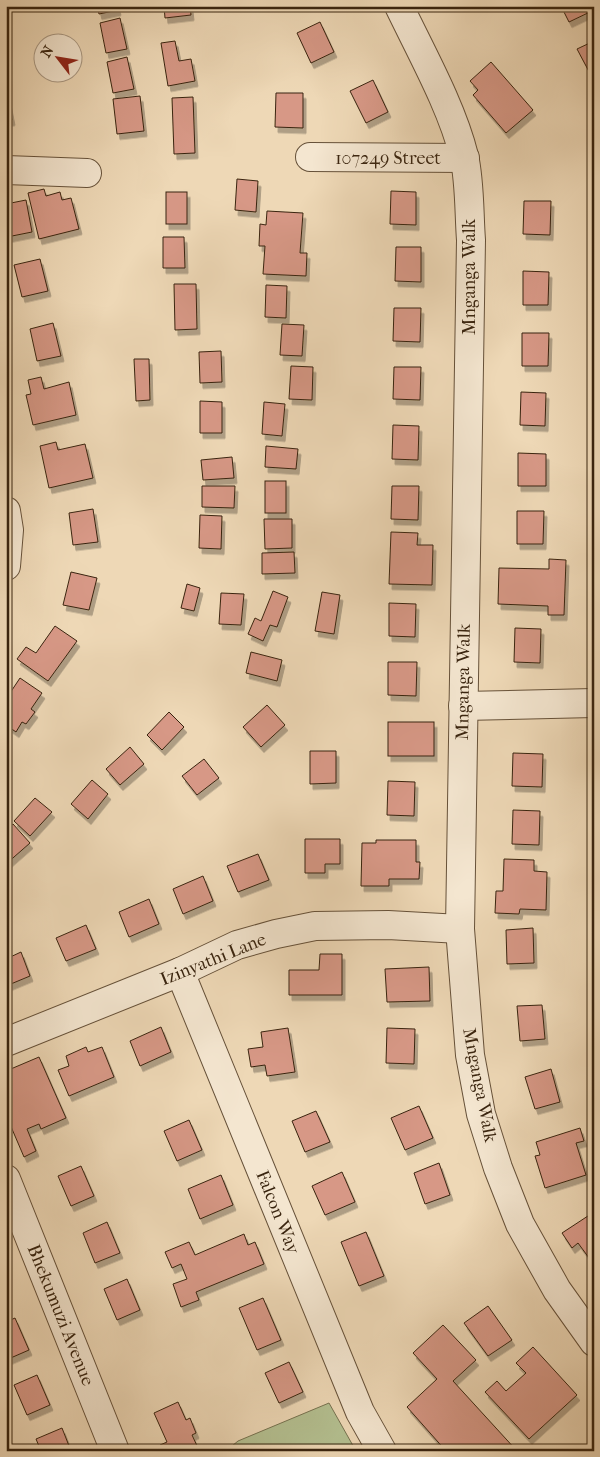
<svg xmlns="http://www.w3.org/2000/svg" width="600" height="1457" font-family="'IM FELL French Canon',serif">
<defs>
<filter id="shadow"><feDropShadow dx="3" dy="5.5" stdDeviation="0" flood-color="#0004"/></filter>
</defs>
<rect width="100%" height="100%" fill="#eed8b6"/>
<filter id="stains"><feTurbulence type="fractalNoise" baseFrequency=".004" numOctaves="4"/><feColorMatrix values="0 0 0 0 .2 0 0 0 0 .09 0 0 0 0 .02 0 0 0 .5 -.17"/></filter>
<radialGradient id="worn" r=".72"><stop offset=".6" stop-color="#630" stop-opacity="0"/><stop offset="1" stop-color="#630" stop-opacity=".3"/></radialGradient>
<!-- green -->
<polygon fill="#b4c091" stroke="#767250" points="329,1403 356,1451 226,1451 238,1441"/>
<!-- building -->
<g fill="#d79886" stroke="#39240f" filter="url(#shadow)">
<polygon points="97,6 117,6 118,10 99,14"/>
<polygon points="164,6 190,6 191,15 165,18"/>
<polygon points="561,6 590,6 592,11 569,22"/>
<polygon points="120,18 127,49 106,53 100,23"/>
<polygon points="320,22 334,52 311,63 297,33"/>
<polygon points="175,41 179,61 191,59 195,81 168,86 161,43"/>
<polygon points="594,41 594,79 593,79 577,49"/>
<polygon points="127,57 134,89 113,93 107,62"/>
<polygon points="491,62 533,110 506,133 473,95 478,90 470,81"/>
<polygon points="373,80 388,112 366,123 350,91"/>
<polygon points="6,89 12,120 6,121"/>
<polygon points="276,93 303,93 303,128 275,127"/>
<polygon points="140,96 144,131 117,134 113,99"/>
<polygon points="193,97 195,153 174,154 172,98"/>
<polygon points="237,179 258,181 256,212 235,210"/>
<polygon points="44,189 46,196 60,192 62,200 71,198 79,229 39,239 28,193"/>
<polygon points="391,191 416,192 416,225 390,224"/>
<rect x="166" y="192" width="21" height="32"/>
<polygon points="26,200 32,232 7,237 6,204"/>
<polygon points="524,201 551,201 550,235 523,234"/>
<polygon points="267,211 303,213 300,253 307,253 306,276 263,274 265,246 259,246 260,224 266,225"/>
<polygon points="163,237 184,237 185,268 163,268"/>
<polygon points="396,247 421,247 421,282 395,281"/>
<polygon points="40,259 48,291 22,297 14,265"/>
<polygon points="523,271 549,272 548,305 523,305"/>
<polygon points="174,284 196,284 197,329 175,330"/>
<polygon points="266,285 287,286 286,318 265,317"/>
<polygon points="394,308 421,308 420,342 393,341"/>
<polygon points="53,323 61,356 37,361 30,329"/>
<polygon points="282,324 304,325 302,356 280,355"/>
<polygon points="522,333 549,333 548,366 522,366"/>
<polygon points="221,351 222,382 200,383 199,352"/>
<polygon points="134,359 149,359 150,400 136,401"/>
<polygon points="291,366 313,367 312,400 289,399"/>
<polygon points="394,367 421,367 420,400 393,399"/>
<polygon points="41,377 44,389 69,382 76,415 33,425 26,395 31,394 28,380"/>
<polygon points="521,392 546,393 545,426 520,425"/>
<polygon points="200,401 222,402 222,433 200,433"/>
<polygon points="264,402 285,404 282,436 262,434"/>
<polygon points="393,425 419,426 418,460 392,459"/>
<polygon points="56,442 58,450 85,444 93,478 49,488 40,446"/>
<polygon points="266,446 298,449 296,469 265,467"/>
<polygon points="518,453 546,454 546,486 518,486"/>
<polygon points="232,457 234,478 203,480 201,460"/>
<rect x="265" y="481" width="21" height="32"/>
<polygon points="202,486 235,486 234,508 202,507"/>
<polygon points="392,486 419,486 418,520 391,519"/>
<polygon points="93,509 98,542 73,545 69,513"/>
<polygon points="517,511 544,511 543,544 517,544"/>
<polygon points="200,515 222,516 221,549 199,548"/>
<polygon points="264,519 292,519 292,548 265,549"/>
<polygon points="391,532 418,533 417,545 433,545 432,585 389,584"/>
<polygon points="294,552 295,573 262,574 262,553"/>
<polygon points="549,559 566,560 564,615 548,615 548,606 498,604 499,568 549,569"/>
<polygon points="71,572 97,578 89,610 63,605"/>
<polygon points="187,584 200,588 194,611 181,608"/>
<polygon points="273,591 288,597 277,627 270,625 263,641 248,634 255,618 261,621"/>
<polygon points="322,592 340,595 334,634 315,631"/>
<polygon points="221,593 244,594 241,625 219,624"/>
<polygon points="389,603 416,604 415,637 389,636"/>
<polygon points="55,626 77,641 48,681 17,659 26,647 36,653"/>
<polygon points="515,628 541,629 540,663 514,662"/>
<polygon points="251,652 282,660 277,681 246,673"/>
<polygon points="388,662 417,662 416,696 388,695"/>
<polygon points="20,678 42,693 31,709 35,712 26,724 22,722 16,732 6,725 6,690 10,693"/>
<polygon points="267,705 285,725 261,747 243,727"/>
<polygon points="169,712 184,727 162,750 147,735"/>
<rect x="388" y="722" width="46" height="34"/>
<polygon points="130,747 144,764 120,785 106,769"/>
<polygon points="310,751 336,751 336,783 310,784"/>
<polygon points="513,753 543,754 542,787 512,786"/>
<polygon points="204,759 219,778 197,795 182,776"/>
<polygon points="92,780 108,794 88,819 71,804"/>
<polygon points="388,781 415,782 414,816 387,815"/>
<polygon points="35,798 52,812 30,836 14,821"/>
<polygon points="513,810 540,811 539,845 512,844"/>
<polygon points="13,824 30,843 6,864 6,829"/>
<polygon points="305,839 340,839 340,864 325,864 325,873 305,873"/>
<polygon points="376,840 416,840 416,862 420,862 419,879 389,879 389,886 361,886 362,843 376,843"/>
<polygon points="258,854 269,880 238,892 227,866"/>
<polygon points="504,859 534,860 534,871 547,872 546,910 520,909 519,914 495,913 496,891 503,891"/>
<polygon points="203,876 213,901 183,914 173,889"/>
<polygon points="149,899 159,924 129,937 119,912"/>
<polygon points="86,925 96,949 66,961 56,938"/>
<polygon points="533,928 534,963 507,964 506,930"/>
<polygon points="21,952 30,976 6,986 6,959"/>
<polygon points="320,954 342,954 342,995 289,995 289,970 319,970"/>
<polygon points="429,967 430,1001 387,1002 385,969"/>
<polygon points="542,1005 545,1039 520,1041 517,1006"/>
<polygon points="161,1027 171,1052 140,1066 130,1041"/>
<polygon points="288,1028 295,1072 267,1076 265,1065 251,1067 248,1049 263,1047 261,1032"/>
<polygon points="387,1028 415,1029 414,1064 386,1063"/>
<polygon points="86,1047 88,1052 102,1047 114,1077 69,1096 58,1070 69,1066 66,1056"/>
<polygon points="39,1057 66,1118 41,1129 39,1124 27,1129 36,1151 24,1157 6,1115 6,1071"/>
<polygon points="551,1069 560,1102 535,1109 525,1077"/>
<polygon points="419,1106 433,1138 405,1150 391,1118"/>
<polygon points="316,1111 330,1142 305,1152 292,1121"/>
<polygon points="189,1120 202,1150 177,1161 164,1131"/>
<polygon points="580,1128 584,1141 576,1143 586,1175 545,1188 535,1156 540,1155 536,1142"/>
<polygon points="439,1163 450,1195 425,1204 414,1173"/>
<polygon points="81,1166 94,1196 71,1206 58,1176"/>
<polygon points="342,1172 355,1202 325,1215 312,1186"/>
<polygon points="221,1175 233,1205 200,1219 188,1189"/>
<polygon points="594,1212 594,1261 592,1262 578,1243 572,1248 562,1233"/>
<polygon points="107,1222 120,1253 95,1263 83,1233"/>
<polygon points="366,1232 384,1276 359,1286 341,1242"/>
<polygon points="244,1234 248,1245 255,1242 264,1264 196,1292 199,1300 181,1307 173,1284 187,1279 181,1264 172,1268 165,1252 189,1242 195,1255"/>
<polygon points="127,1279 140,1310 117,1320 104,1289"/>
<polygon points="263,1298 281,1340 257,1350 239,1308"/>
<polygon points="488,1306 512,1340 488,1356 464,1323"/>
<polygon points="15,1318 29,1350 6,1360 6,1322"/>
<polygon points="443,1325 476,1360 453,1381 517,1451 446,1451 407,1407 437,1379 413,1353"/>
<polygon points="533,1347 577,1395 529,1439 485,1392 497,1381 506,1391 526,1373 516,1363"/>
<polygon points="289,1362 303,1392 279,1403 265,1373"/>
<polygon points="37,1375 50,1405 27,1415 14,1385"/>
<polygon points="178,1402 186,1420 190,1418 196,1433 192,1435 198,1448 190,1451 162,1451 160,1445 167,1442 154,1413"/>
<polygon points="62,1428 71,1451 41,1451 36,1439"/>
</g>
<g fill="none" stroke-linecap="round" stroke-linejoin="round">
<!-- street casing -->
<g stroke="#665139" stroke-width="30">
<g id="street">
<path d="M399,6C421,52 452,107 464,156C470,181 469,214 471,240L460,929L470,1055L481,1114L498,1168L520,1224L557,1290L594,1342"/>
<polyline points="310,157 465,158"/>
<polyline points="6,170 87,173"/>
<polyline points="6,511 9,530 6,566"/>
<polyline points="463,706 594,703"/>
<polyline points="180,972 360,1412 382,1451"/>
<polyline points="6,1042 180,972 237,945 276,934 315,926 388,925 460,929"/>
<polyline points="6,1179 115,1451"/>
</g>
</g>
<!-- street -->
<use href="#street" stroke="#f4e6d0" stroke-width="28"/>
</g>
<g text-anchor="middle" stroke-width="4" stroke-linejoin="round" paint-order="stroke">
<!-- street labels -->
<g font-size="18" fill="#39240f" stroke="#f4e6d0">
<text x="388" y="164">107249 Street</text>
<text transform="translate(469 277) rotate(-90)" y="6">Mnganga Walk</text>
<text transform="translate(463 682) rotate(-89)" y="6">Mnganga Walk</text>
<text transform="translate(213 959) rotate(-22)" y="6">Izinyathi Lane</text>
<text transform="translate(480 1085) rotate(79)" y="6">Mnganga Walk</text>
<text transform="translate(278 1212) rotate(68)" y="6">Falcon Way</text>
<text transform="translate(61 1315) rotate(68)" y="6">Bhekumuzi Avenue</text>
</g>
</g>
<!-- margin -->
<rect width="600" height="1457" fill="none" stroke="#eed8b6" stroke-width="25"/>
<rect x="8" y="8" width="585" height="1442" fill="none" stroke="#39240f" stroke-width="2.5"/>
<rect x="12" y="12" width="575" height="1432" fill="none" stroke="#39240f"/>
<!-- north arrow -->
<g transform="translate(58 58) rotate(301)"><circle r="24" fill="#f4e6d0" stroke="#a99883"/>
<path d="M0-4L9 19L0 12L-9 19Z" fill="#8f2418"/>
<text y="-8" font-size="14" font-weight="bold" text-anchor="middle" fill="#39240f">N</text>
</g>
<rect width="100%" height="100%" filter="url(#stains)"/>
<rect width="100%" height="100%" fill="url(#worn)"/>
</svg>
